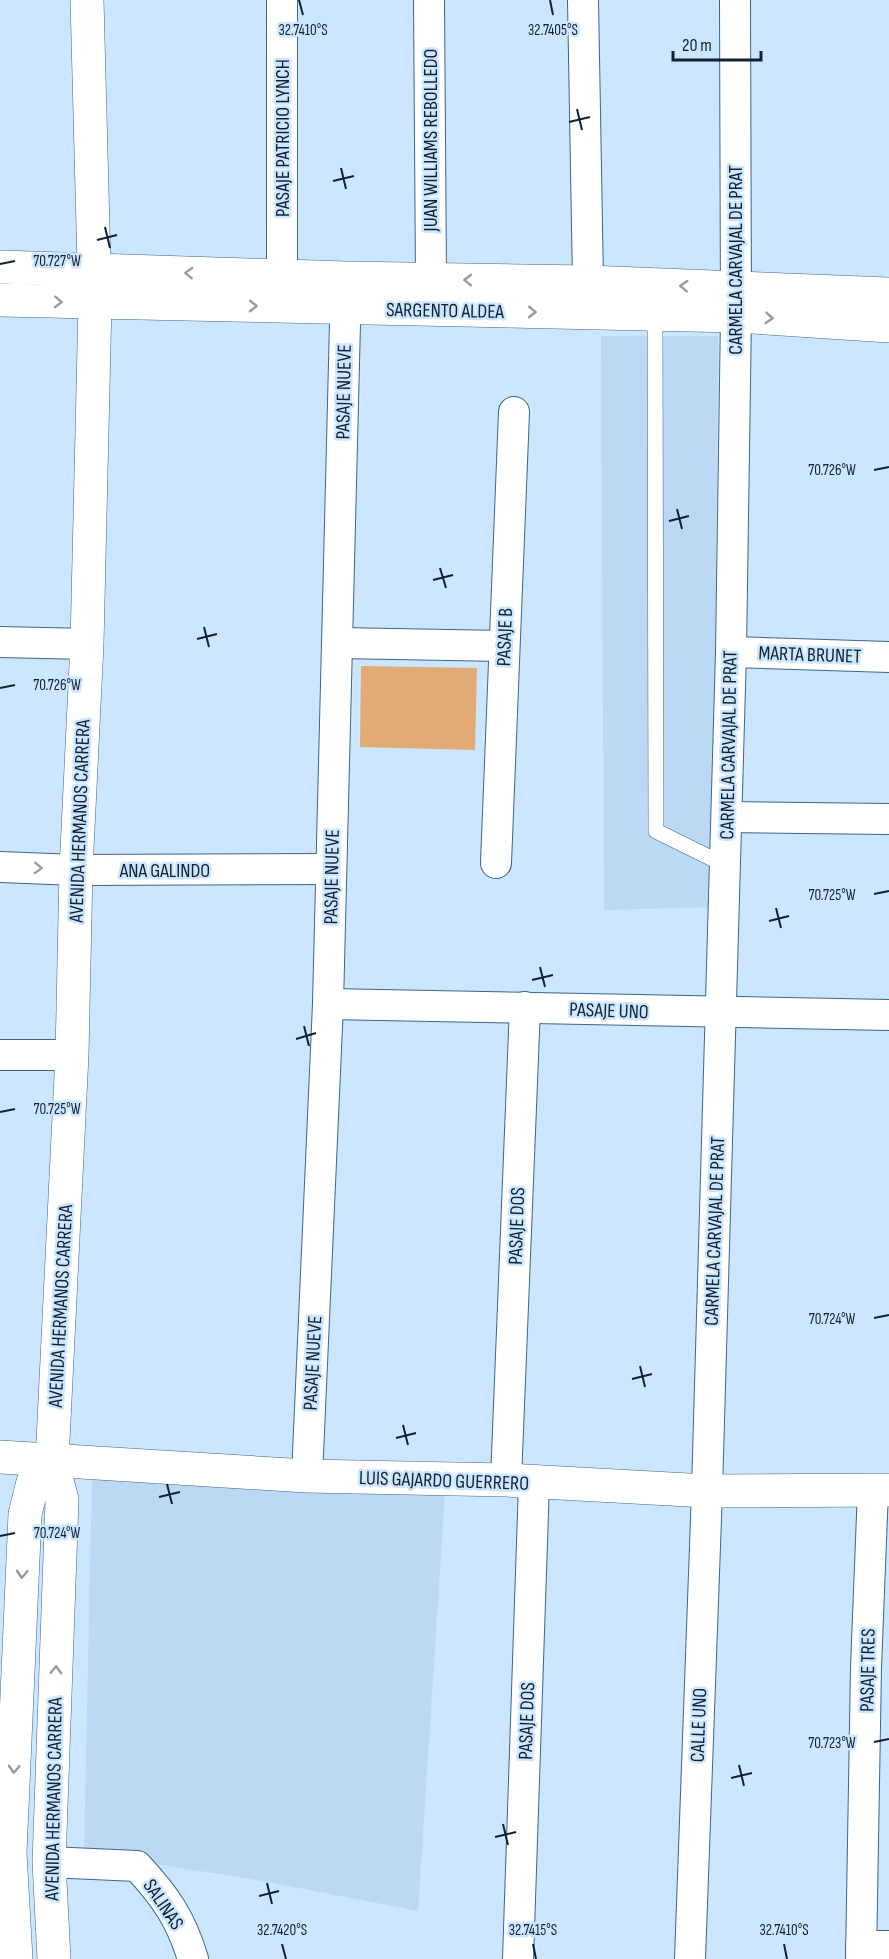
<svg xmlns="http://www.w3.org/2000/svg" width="889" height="1959" font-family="'Sofia Sans Condensed',sans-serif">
<rect width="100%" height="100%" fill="#cbe6fe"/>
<!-- built -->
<g fill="#bbd9f4">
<polygon points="601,336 718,336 713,907 604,910"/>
<polygon points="92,1477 445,1494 418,1911 258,1880 84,1853"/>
</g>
<!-- green -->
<polygon fill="#e2aa74" points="361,666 477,668 475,750 360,747"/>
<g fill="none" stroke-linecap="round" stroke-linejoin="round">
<!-- service casing -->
<g stroke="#3c6688" stroke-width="16">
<polyline id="service" points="655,315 656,831 725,865"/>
</g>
<!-- minor casing -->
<g stroke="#3c6688" stroke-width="32">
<g id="minor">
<polyline points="282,0 282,276"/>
<polyline points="429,0 431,280"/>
<polyline points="583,0 588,282"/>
<polyline points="0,642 87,644"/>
<polyline points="338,643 504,646"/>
<polyline points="731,652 889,657"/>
<polyline points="727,817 889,819"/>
<polyline points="496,863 514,412"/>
<polyline points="0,867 76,870 330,869"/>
<polyline points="328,1004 889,1015"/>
<polyline points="0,1055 72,1055"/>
<polyline points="307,1476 328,1004 346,283"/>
<polyline points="506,1480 525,1007"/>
<path d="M49,1862L137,1866C165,1896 181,1919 193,1959"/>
<polyline points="861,1946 889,1946"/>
<polyline points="518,1959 534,1483"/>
<polyline points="690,1959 707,1491 731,652 736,316 735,0"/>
<polyline points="861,1959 866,1667 873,1490"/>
</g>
</g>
<!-- tertiary casing -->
<g stroke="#3c6688" stroke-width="34">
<g id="tertiary">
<polyline points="0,267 346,278 588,282 889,294"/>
<polyline points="0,300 736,316 889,326"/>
<polyline points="0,1457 307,1476 506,1480 707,1491 889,1490"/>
<polyline points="16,1959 10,1853 25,1514 33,1482 52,1461"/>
<polyline points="54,1959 49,1862 62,1500 52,1461 72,1055 76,870 87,644 95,303 87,0"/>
</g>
</g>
<!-- service -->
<use href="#service" stroke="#fff" stroke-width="15"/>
<!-- minor -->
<use href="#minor" stroke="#fff" stroke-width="30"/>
<!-- tertiary -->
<use href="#tertiary" stroke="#fff" stroke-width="33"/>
</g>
<!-- one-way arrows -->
<defs><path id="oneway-chevron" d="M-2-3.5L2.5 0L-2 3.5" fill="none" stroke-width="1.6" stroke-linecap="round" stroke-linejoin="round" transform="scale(1.5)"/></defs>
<g stroke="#949ca2">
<use href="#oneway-chevron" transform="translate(189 273) rotate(-178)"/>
<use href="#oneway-chevron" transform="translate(468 280) rotate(-179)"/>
<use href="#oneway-chevron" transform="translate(684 286) rotate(-177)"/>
<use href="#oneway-chevron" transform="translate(58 302) rotate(2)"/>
<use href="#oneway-chevron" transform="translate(253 306) rotate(1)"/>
<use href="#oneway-chevron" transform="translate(532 312) rotate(1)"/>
<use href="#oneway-chevron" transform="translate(769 318) rotate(4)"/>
<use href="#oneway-chevron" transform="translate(38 868) rotate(2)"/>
<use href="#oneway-chevron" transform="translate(22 1574) rotate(93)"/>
<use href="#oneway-chevron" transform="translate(56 1670) rotate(-88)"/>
<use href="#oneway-chevron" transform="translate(14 1769) rotate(93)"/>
</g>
<!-- ticks -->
<path fill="none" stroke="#112231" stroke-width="2" d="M299,0L303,15M550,0L553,15M577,109L582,130M569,122L590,117M341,168L346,189M333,181L354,176M105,227L110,248M97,240L117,235M0,264L15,261M874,470L889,467M677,509L682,529M669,521L689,516M440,568L446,588M433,580L453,575M204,627L209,647M197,639L217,634M0,688L15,685M874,894L889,891M776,908L781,928M769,921L789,916M540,967L545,987M532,980L553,975M304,1026L309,1046M296,1039L316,1033M0,1112L15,1109M874,1318L889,1315M640,1366L645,1387M632,1379L652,1374M403,1425L408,1445M396,1438L416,1433M167,1484L172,1504M159,1497L180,1492M0,1536L15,1533M874,1742L889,1739M739,1765L744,1786M731,1778L752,1773M503,1824L508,1845M495,1837L516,1832M267,1883L272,1904M259,1896L279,1891M282,1944L286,1959M533,1944L536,1959M784,1944L787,1959"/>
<g text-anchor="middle" stroke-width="5" stroke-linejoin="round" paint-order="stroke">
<!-- street labels -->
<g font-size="20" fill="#112231" stroke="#cbe6fe">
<text transform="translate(282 138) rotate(-90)" y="7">PASAJE PATRICIO LYNCH</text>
<text transform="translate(430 140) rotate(-90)" y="7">JUAN WILLIAMS REBOLLEDO</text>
<text transform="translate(735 260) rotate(-90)" y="7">CARMELA CARVAJAL DE PRAT</text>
<text transform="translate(445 310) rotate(1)" y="7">SARGENTO ALDEA</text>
<text transform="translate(343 392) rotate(-89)" y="7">PASAJE NUEVE</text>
<text transform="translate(504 637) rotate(-88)" y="7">PASAJE B</text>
<text transform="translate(810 654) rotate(2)" y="7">MARTA BRUNET</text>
<text transform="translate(728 745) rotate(-89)" y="7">CARMELA CARVAJAL DE PRAT</text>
<text transform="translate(79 821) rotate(-88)" y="7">AVENIDA HERMANOS CARRERA</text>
<text x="165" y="877">ANA GALINDO</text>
<text transform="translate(331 877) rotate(-89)" y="7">PASAJE NUEVE</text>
<text transform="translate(609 1010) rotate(2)" y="7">PASAJE UNO</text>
<text transform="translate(516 1226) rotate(-88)" y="7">PASAJE DOS</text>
<text transform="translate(714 1231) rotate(-88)" y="7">CARMELA CARVAJAL DE PRAT</text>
<text transform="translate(60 1306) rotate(-87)" y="7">AVENIDA HERMANOS CARRERA</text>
<text transform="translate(312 1363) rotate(-87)" y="7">PASAJE NUEVE</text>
<text transform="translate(444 1480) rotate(2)" y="7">LUIS GAJARDO GUERRERO</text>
<text transform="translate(867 1670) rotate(-89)" y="7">PASAJE TRES</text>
<text transform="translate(526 1721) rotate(-88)" y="7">PASAJE DOS</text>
<text transform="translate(698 1725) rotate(-88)" y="7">CALLE UNO</text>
<text transform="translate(53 1799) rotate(-89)" y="7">AVENIDA HERMANOS CARRERA</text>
<text transform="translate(164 1904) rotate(56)" y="7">SALINAS</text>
</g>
</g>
<g font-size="15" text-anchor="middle" fill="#112231" stroke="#cbe6fe" stroke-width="5" stroke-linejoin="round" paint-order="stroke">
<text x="303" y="35">32.7410°S</text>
<text x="553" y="35">32.7405°S</text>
<text x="57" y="266">70.727°W</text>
<text x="832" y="475">70.726°W</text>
<text x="57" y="690">70.726°W</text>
<text x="832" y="900">70.725°W</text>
<text x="57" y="1114">70.725°W</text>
<text x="832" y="1324">70.724°W</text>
<text x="57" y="1538">70.724°W</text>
<text x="832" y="1748">70.723°W</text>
<text x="282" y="1935">32.7420°S</text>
<text x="533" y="1935">32.7415°S</text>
<text x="784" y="1935">32.7410°S</text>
</g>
<!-- scale -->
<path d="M673 51v9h88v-9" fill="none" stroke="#112231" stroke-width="3"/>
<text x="682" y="51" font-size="18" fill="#112231" stroke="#cbe6fe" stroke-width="4.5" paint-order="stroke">20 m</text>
</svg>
